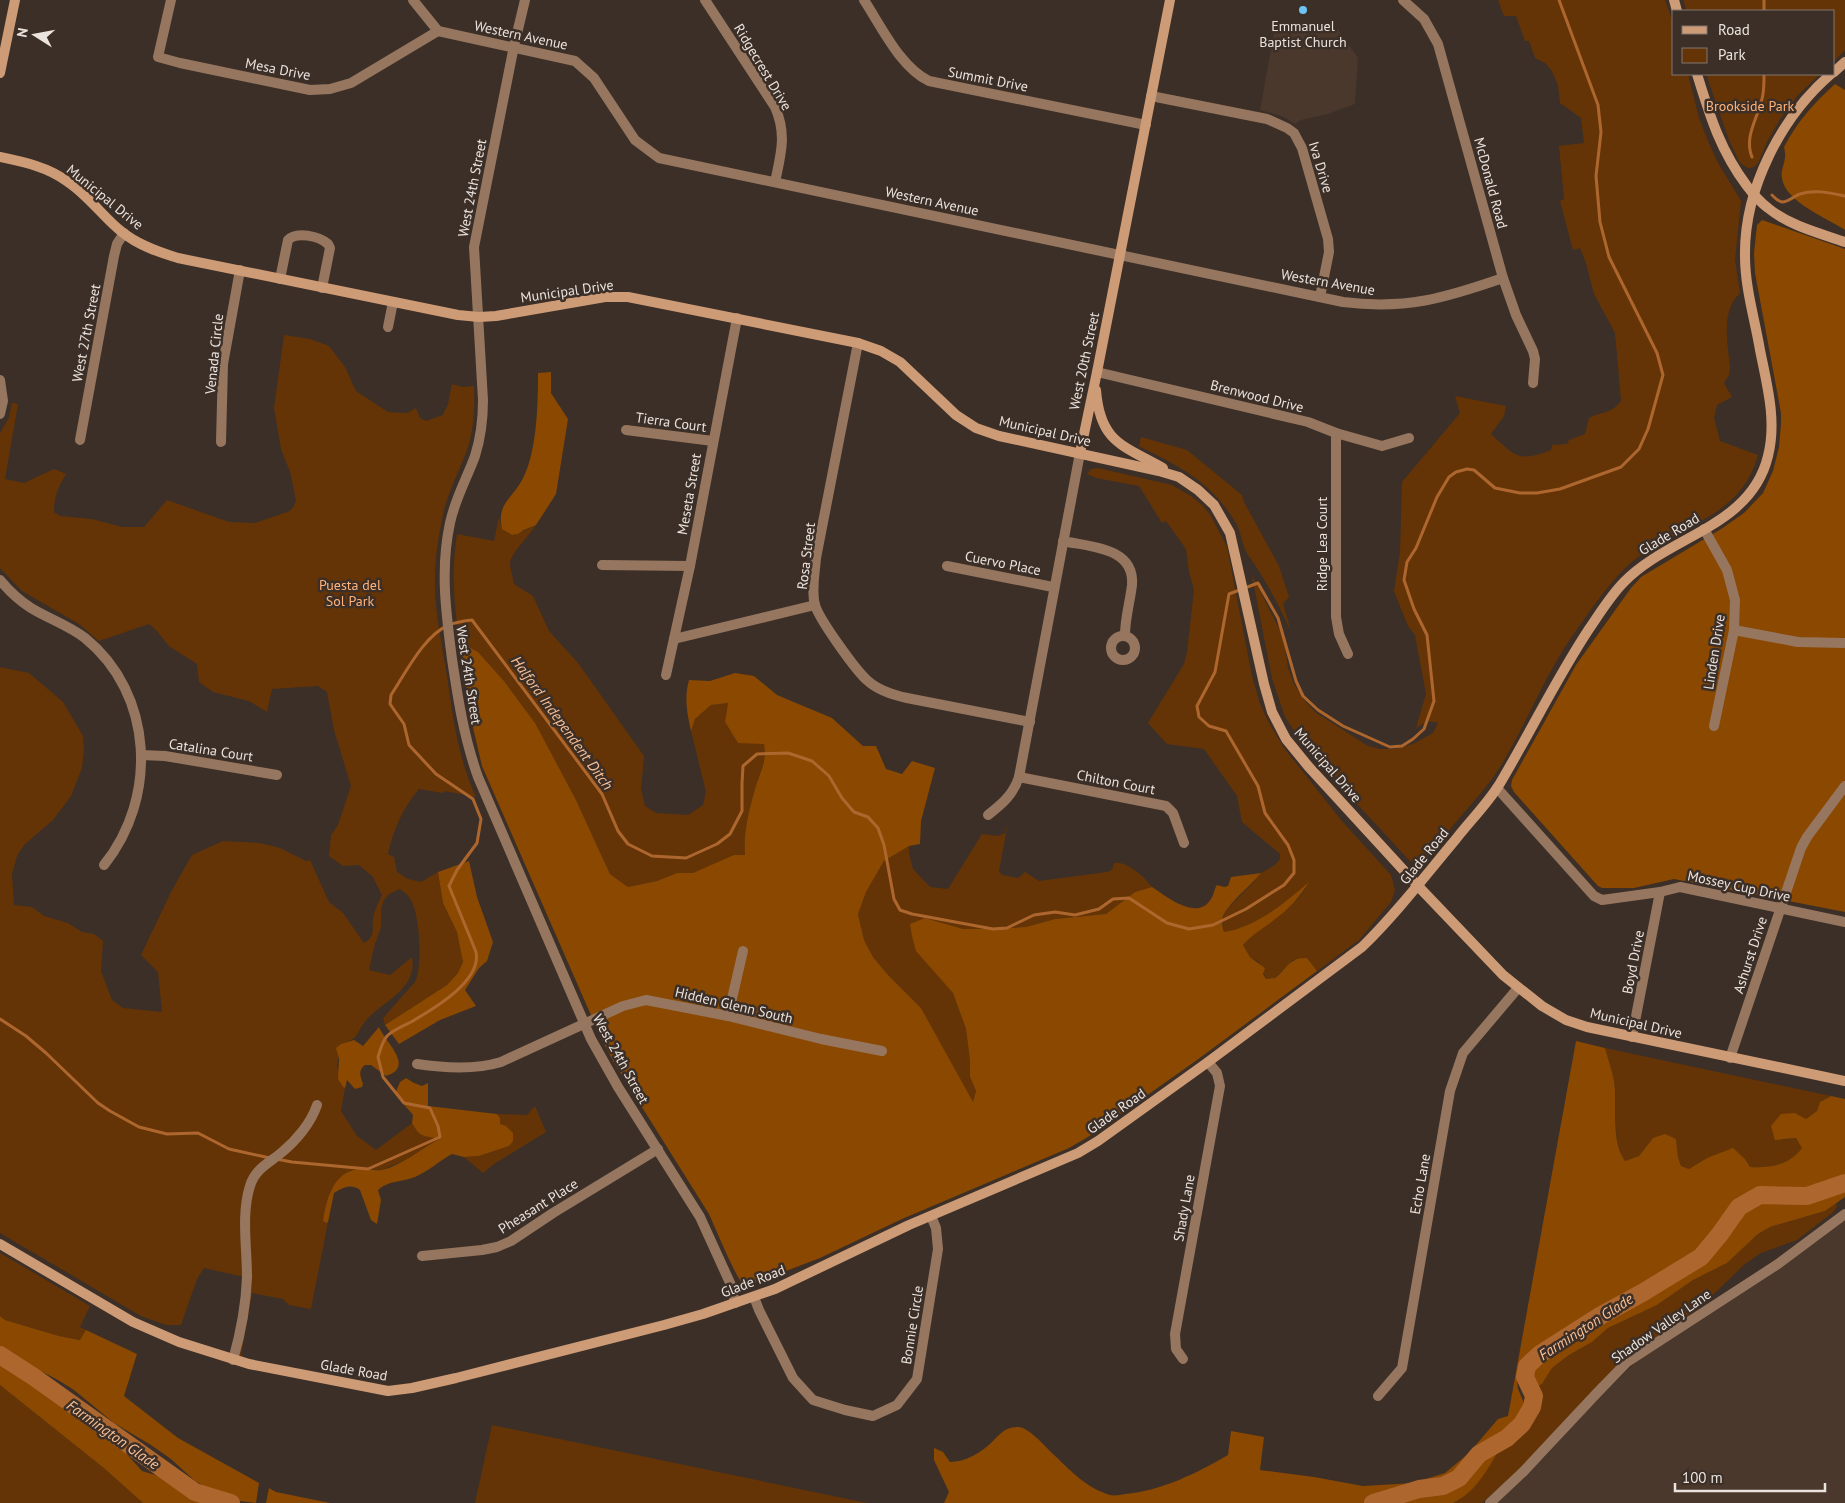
<svg xmlns="http://www.w3.org/2000/svg" width="1845" height="1503" font-family="'PT Sans',sans-serif">
<rect width="100%" height="100%" fill="#3b2f27"/>
<!-- built -->
<g fill="#49382b">
<polygon points="1300,23 1337,28 1358,58 1355,104 1328,114 1301,120 1295,124 1284,117 1260,110 1274,32"/>
<polygon points="1845,1220 1845,1503 1497,1503 1544,1458 1593,1403 1636,1362 1777,1271"/>
</g>
<!-- green -->
<g fill="#653406">
<path d="M1498,0H1665L1674,25V74H1688L1699,118L1708,141L1717,161L1741,201L1735,260L1740,293C1720,312 1728,343 1730,368L1729,375L1724,383L1732,397L1717,405L1714,418L1720,441L1758,455C1741,517 1683,524 1638,557C1611,578 1591,610 1571,638C1542,680 1525,728 1498,770C1483,793 1464,811 1448,832C1440,841 1429,861 1417,864L1409,860L1306,749L1285,717L1272,678L1252,576L1260,588L1266,603L1284,638L1288,668L1294,684L1305,701L1315,712L1368,746L1380,749H1395L1413,744L1433,733L1438,723L1428,721L1416,728L1426,694L1415,635L1408,626L1394,591L1400,553L1402,482L1460,413L1455,396L1506,406L1504,416L1491,434C1515,456 1518,463 1551,450L1552,445L1567,444L1569,440L1585,434L1589,418C1603,411 1611,414 1621,401L1615,333L1594,294L1586,263L1580,248L1573,250L1560,201L1564,199L1559,146L1584,143L1581,118L1560,103L1558,85L1552,71L1545,63L1535,58L1529,41H1525L1516,16H1504Z"/>
<polygon points="1683,0 1845,0 1845,50 1834,61 1834,11 1687,11"/>
<polygon points="1706,74 1820,74 1798,95 1780,119 1767,142 1758,163 1754,167 1748,168 1740,163 1729,140"/>
<path d="M284,335L310,339L329,346L345,367L356,391L388,412L407,413L416,408L420,418L426,421L443,415L448,404L452,384L462,387L474,386C475,408 474,429 467,450C459,472 448,492 443,514C439,535 435,556 435,578C434,610 442,644 447,676C453,718 458,758 476,797L445,791L443,793L419,789C403,808 393,830 388,854L394,857L397,872L408,879L421,882L438,872L443,903L457,932L463,962L458,973L447,985L385,1025L383,1018L415,982C423,967 420,910 409,897C407,894 403,892 400,889L389,894L384,900L381,908V927L374,947L369,970L390,975L412,957C418,987 386,1000 368,1018C356,1031 361,1039 341,1044L337,1065L343,1087L345,1088L341,1111L357,1136L376,1150L412,1123C422,1138 423,1136 440,1138L407,1159L382,1170L360,1169L331,1189L323,1221L326,1223L328,1222L311,1309L289,1305L283,1299L252,1293L241,1356L231,1353L237,1336L244,1277L204,1268L197,1279L181,1325H166L141,1316L0,1233V667L29,673L63,702L83,736L84,750L82,768L71,796L53,820L24,845L17,856L12,874L14,905L32,907L44,916L68,923L82,932L94,934L103,941L101,971L112,1000L123,1008L162,1012L158,972L141,955L171,892L192,855L223,841L260,843L280,848L306,861L310,860L329,902L343,913L364,943C378,935 370,927 374,914C376,908 379,901 382,895L373,877L359,865L343,866L329,856L331,835L338,825L351,786L334,730L327,692L318,686L272,689L267,712L249,701L213,692L199,682L197,664L169,646L156,630L149,624L99,641L79,624L22,591L0,568V433L9,418L12,403L18,404L5,479L24,483L54,469L66,474C58,487 54,497 54,512L60,516L92,519L122,527H144L167,500L229,522L255,523L290,511L294,506L296,500L290,472L281,449L274,408Z"/>
<path d="M1141,437L1187,450L1242,495L1244,502L1279,566L1289,597L1283,604L1291,631C1278,604 1265,578 1248,555C1242,546 1241,532 1236,523C1211,481 1180,467 1139,446Z"/>
<path d="M1098,468L1172,485L1191,496L1202,505L1211,516L1227,547L1252,676L1260,704L1268,721L1284,748L1341,820L1391,875L1395,890L1391,902L1359,940L1317,971L1307,958L1293,960L1275,978L1266,979L1259,962L1250,957L1243,945C1262,922 1295,912 1308,883C1283,904 1257,927 1224,932L1222,919L1228,908L1253,883L1261,873L1275,865L1280,859V854L1242,822L1237,796L1204,749L1167,744L1148,723L1184,664L1187,652L1194,590L1189,572L1186,549L1166,521L1162,523L1139,486L1096,478L1087,474L1091,469Z"/>
<path d="M499,517L502,529C505,530 509,534 513,535C517,535 531,527 536,525C530,535 511,553 510,563C510,569 513,577 514,584L533,596L549,631L578,663L644,756L641,789L645,806L656,813L688,815L703,805L706,792L691,731L695,719L711,705L728,703L725,722L738,743H764C767,761 760,772 755,789C749,810 743,834 745,855L693,873H677L657,881L628,887L610,874L576,800L534,722L504,681L478,652L469,647L460,645C454,607 451,572 457,534L494,541Z"/>
<path d="M1008,822L999,871L1002,875L1018,878L1025,872L1039,881L1107,872L1112,870L1114,863C1126,860 1145,877 1152,887L1135,892L1106,914L1055,919L1026,927L993,929H963L925,918L945,981L953,993L966,1029L970,1061V1077L976,1091L973,1103L921,1008L888,975L873,957L864,940L858,913L866,892L884,861L909,846V854L913,869L930,887L948,889L982,834L998,836L1005,833Z"/>
<path d="M1605,1048L1831,1096L1820,1102L1817,1111L1806,1119L1795,1113L1782,1140L1796,1138L1803,1148C1789,1165 1771,1168 1750,1167L1745,1159L1707,1158L1689,1169L1681,1166L1678,1157L1676,1139L1653,1138L1639,1156L1625,1161C1610,1138 1619,1108 1614,1082C1612,1070 1608,1059 1605,1048Z"/>
<polygon points="535,1106 546,1132 494,1164 483,1173 464,1157 479,1156 509,1146 499,1125 500,1118 497,1114 527,1115"/>
<polygon points="1836,1203 1837,1207 1832,1213 1797,1240 1761,1253 1745,1264 1696,1311 1666,1331 1629,1353 1518,1470 1482,1503 1453,1503 1461,1499 1480,1480 1503,1443 1511,1440 1532,1418 1539,1402 1538,1386 1542,1384 1552,1368 1569,1355 1592,1342 1608,1328 1657,1305 1693,1280 1727,1263 1758,1234 1770,1227 1825,1211"/>
<polygon points="0,1253 90,1306 80,1327 86,1330 81,1340 59,1336 5,1320 0,1316"/>
<polygon points="0,1385 105,1469 143,1503 0,1503"/>
<polygon points="492,1425 867,1503 475,1503"/>
</g>
<!-- forest -->
<g fill="#8b4800">
<path d="M1835,84L1845,90V230C1827,218 1785,202 1782,178C1780,167 1788,162 1784,147C1797,122 1814,103 1835,84Z"/>
<polygon points="1762,220 1845,249 1845,912 1674,879 1634,888 1602,888 1598,886 1514,792 1511,786 1512,780 1576,665 1631,588 1641,577 1721,529 1744,513 1763,493 1773,471 1779,447 1781,424 1781,413 1755,273 1754,253 1757,225"/>
<path d="M551,372V393L568,419L556,494L536,525L524,530L518,534L512,535L502,529C497,505 509,501 521,482C537,455 538,405 538,373Z"/>
<path d="M460,645L469,647L478,652L504,681L535,723L576,800L610,874L628,887L657,881L677,873H693L734,855H745C743,834 749,810 755,789C760,772 767,762 764,744L738,743L725,722L728,703L711,705L695,719L691,731C687,713 684,698 689,680L710,681L735,673L754,676L777,695L832,718L863,746H876L886,769L902,774L912,761L935,768L921,821L920,844L909,846L884,861L866,892L858,914L864,940L873,957L888,975L921,1008L973,1102L976,1091L970,1077V1061L966,1029L953,993L916,951L912,936L910,924L925,918L963,929H993L1026,927L1055,919L1106,914L1135,892L1152,887C1166,896 1197,922 1211,899C1214,895 1214,889 1217,885L1224,887L1228,886L1231,877L1261,873C1252,885 1224,906 1222,920C1222,924 1223,929 1224,932C1257,927 1284,903 1309,882C1300,897 1288,910 1274,920C1263,929 1253,934 1243,945L1250,957L1265,968L1263,974L1266,979L1275,978C1287,969 1289,957 1307,958L1317,971L1197,1060L1088,1137L1069,1148L902,1219L820,1258L752,1284H743C736,1278 715,1227 709,1214L613,1061L601,1038L482,766L471,719Z"/>
<polygon points="469,861 477,897 493,942 487,961 479,968 465,990 476,1006 440,1020 399,1044 385,1025 447,985 458,973 463,962 457,932 443,903 438,872"/>
<path d="M379,1027C385,1042 416,1067 386,1076L371,1065H365C358,1070 360,1076 363,1084L362,1087L355,1089L347,1080L345,1088L343,1087L338,1079L339,1059L336,1048L341,1044L354,1040L363,1046Z"/>
<path d="M1576,1041L1605,1048C1608,1059 1612,1070 1614,1081C1618,1108 1610,1139 1625,1161L1639,1156L1653,1138L1665,1134L1676,1139L1678,1157L1681,1166L1689,1169L1707,1158L1733,1148L1745,1159L1750,1167C1771,1168 1789,1165 1802,1148L1796,1138L1775,1140L1771,1126L1781,1114L1795,1113L1806,1119L1817,1111L1820,1102L1831,1096L1845,1099V1181L1808,1193L1760,1191L1751,1195L1733,1209L1698,1255L1616,1304L1578,1324L1538,1349L1525,1362L1519,1370L1517,1381L1518,1389L1525,1405L1520,1418L1513,1428L1505,1431L1475,1456L1458,1475L1443,1484L1416,1488L1364,1503H944L949,1492L934,1460V1448L943,1452L950,1462C965,1462 980,1453 991,1443C999,1435 1005,1426 1019,1427C1029,1428 1045,1446 1052,1453C1069,1469 1086,1488 1110,1495C1114,1496 1120,1495 1125,1494C1161,1491 1197,1473 1228,1455L1231,1431L1264,1437L1260,1470L1314,1477L1363,1486L1413,1483L1445,1473L1469,1453L1498,1419L1508,1416Z"/>
<path d="M406,1078L414,1083L422,1086L428,1083V1106L497,1114L500,1118V1124L506,1126L513,1133V1141L509,1146L479,1156L464,1157L452,1154C439,1161 429,1171 415,1177C403,1182 389,1180 378,1190L381,1200L377,1224L371,1220L360,1190C350,1183 343,1188 334,1193L328,1222L326,1223L323,1221C327,1198 332,1173 359,1169C366,1168 374,1171 382,1170C400,1166 423,1148 439,1139C424,1135 421,1139 412,1123L413,1115L395,1094L400,1082Z"/>
<polygon points="1845,1186 1845,1197 1825,1211 1770,1227 1758,1234 1727,1263 1693,1280 1657,1305 1608,1328 1592,1342 1569,1355 1552,1368 1542,1384 1538,1386 1534,1379 1534,1372 1537,1365 1545,1358 1583,1333 1605,1316 1699,1263 1744,1208 1755,1201 1763,1198 1805,1199"/>
<polygon points="0,1316 5,1320 59,1336 80,1340 86,1330 137,1354 124,1396 178,1438 259,1483 256,1503 240,1501 216,1493 195,1481 171,1459 151,1445 114,1423 74,1390 58,1380 0,1350"/>
<polygon points="0,1360 56,1395 100,1428 113,1439 142,1471 162,1477 196,1497 220,1503 143,1503 105,1469 0,1385"/>
<path d="M1503,1443C1490,1465 1477,1492 1453,1503H1380L1418,1491L1442,1488L1459,1480L1479,1457Z"/>
<polygon points="269,1488 276,1492 330,1503 266,1503"/>
</g>
<g fill="none" stroke-linecap="round" stroke-linejoin="round">
<!-- stream -->
<g stroke="#ad672e" stroke-width="3">
<polyline points="1764,0 1764,11"/>
<path d="M1752,157C1743,136 1760,115 1763,94C1764,88 1764,80 1764,74"/>
<path d="M1772,195C1775,198 1777,201 1782,202C1789,202 1794,196 1800,194C1815,189 1831,193 1845,196"/>
<polyline points="0,1019 26,1036 46,1053 98,1103 110,1111 139,1127 167,1134 198,1133 229,1149 270,1158"/>
<path d="M276,1159L292,1162L368,1169L440,1137L438,1126L430,1108L404,1103L383,1077L378,1057C380,1051 382,1042 387,1036C393,1030 403,1026 411,1022C433,1009 482,981 476,952L449,886L457,870L477,843L481,819L473,799L436,774L409,745L404,724L390,704L391,695C405,674 424,635 449,625C456,622 465,621 472,620L602,794L618,831L628,844L652,856L686,858L717,844L730,834L742,811V783L743,766L757,754L788,753L812,761L829,776L842,798L854,812L868,817L878,828L884,845L894,899L900,910L912,914L993,929L1007,928L1034,915L1055,912L1075,915L1099,909L1113,899L1129,898L1167,923L1189,929L1213,925L1246,909L1284,885L1294,873V860L1288,845L1265,813L1258,786L1226,731L1209,726L1199,717L1197,706L1215,672L1229,594L1258,583L1278,618L1296,681L1303,696L1318,710L1343,726L1390,747L1402,746L1413,739L1424,729L1434,701L1427,635L1414,609L1404,580L1407,562L1416,548L1437,497L1449,477L1456,472L1467,469L1474,470L1495,488L1520,493H1537L1560,489L1621,467L1639,449L1648,429L1663,375L1657,353L1609,257L1600,222L1596,176L1601,132L1598,105L1559,0"/>
</g>
<!-- river -->
<g stroke="#ad672e" stroke-width="18">
<polyline points="0,1355 34,1377 195,1492 231,1503"/>
<polyline points="1373,1503 1419,1489 1443,1486 1459,1478 1479,1454 1507,1438 1522,1424 1532,1407 1534,1396 1525,1377 1527,1366 1540,1354 1598,1317 1642,1293 1701,1257 1720,1234 1739,1207 1760,1195 1807,1196 1845,1183"/>
</g>
<!-- street -->
<g stroke="#96765f" stroke-width="10">
<polyline points="171,0 158,57 180,63 310,90 330,89 351,83 438,31"/>
<path d="M413,0L438,31L575,61L594,78L635,140L659,158L1343,302C1406,310 1445,298 1503,278"/>
<path d="M525,0L514,46L474,247L483,400C483,418 481,437 475,456C467,478 455,499 450,523C440,569 446,613 452,659C458,699 464,738 478,777L591,1039L618,1087L700,1217L731,1285L735,1303"/>
<path d="M705,0L775,107C787,134 781,154 775,182"/>
<path d="M864,0C881,26 900,67 929,81L1146,125"/>
<polyline points="1403,0 1424,19 1438,44 1503,278 1516,315 1533,351 1535,359 1533,383"/>
<polyline points="1151,96 1267,119 1287,128 1294,133 1302,148 1328,239 1329,252 1320,297"/>
<path d="M280,279L288,240C296,231 319,236 328,244L330,248L322,288"/>
<polyline points="388,327 393,302"/>
<path d="M858,343L816,558C815,573 811,590 815,605C819,619 856,671 868,681C879,691 893,695 907,698L1030,722"/>
<polyline points="1097,372 1308,422 1336,433 1382,446 1409,438"/>
<polyline points="0,380 3,401 0,414"/>
<polyline points="626,430 713,441"/>
<polyline points="1336,433 1336,617 1339,634 1348,654"/>
<polyline points="80,440 114,256 117,244 124,233"/>
<polyline points="221,442 223,364 240,270"/>
<polyline points="1704,529 1727,570 1735,600 1734,630 1714,726"/>
<path d="M1063,541C1090,547 1135,547 1132,585C1130,602 1125,618 1125,635"/>
<polyline points="602,565 690,566"/>
<polyline points="947,566 1053,587"/>
<path d="M0,580C9,591 20,601 31,608C49,619 68,625 85,638C154,694 158,798 104,865"/>
<polyline points="1734,630 1798,642 1845,643"/>
<circle cx="1123" cy="648" r="12"/>
<polyline points="674,639 815,605"/>
<polyline points="666,675 690,566 737,318"/>
<polyline points="141,755 165,756 277,775"/>
<polyline points="1019,777 1166,806 1173,813 1184,843"/>
<polyline points="1497,788 1594,896 1602,900 1660,892 1680,887 1845,922"/>
<path d="M988,815C1002,804 1013,795 1019,777L1080,453"/>
<polyline points="728,1016 743,951"/>
<polyline points="1632,1037 1660,892"/>
<polyline points="1730,1058 1801,848 1807,837 1845,786"/>
<path d="M417,1064C444,1068 475,1070 501,1062L623,1006L646,1000L728,1016L821,1039L882,1051"/>
<polyline points="422,1256 482,1250 497,1247 511,1241 553,1213 658,1149"/>
<polyline points="754,1297 759,1310 793,1378 813,1400 845,1410 873,1416 897,1405 917,1379 938,1249 936,1228 931,1216"/>
<polyline points="1183,1359 1176,1349 1175,1334 1220,1086 1217,1073 1208,1062"/>
<path d="M233,1360C241,1332 246,1306 247,1277C247,1247 241,1214 250,1186C255,1169 269,1163 281,1153C296,1141 311,1123 317,1105"/>
<polyline points="1378,1396 1402,1368 1450,1091 1463,1053 1518,988"/>
<polyline points="1490,1503 1523,1472 1596,1394 1627,1362 1778,1264 1845,1214"/>
</g>
<!-- secondary -->
<g stroke="#ce9b77" stroke-width="10">
<polyline points="1674,0 1677,11"/>
<polyline points="1834,72 1845,62"/>
<polyline points="0,73 15,0"/>
<path d="M1697,74C1710,116 1720,150 1747,186C1753,194 1760,202 1768,208C1790,226 1819,233 1845,242"/>
<path d="M0,157C24,162 48,167 68,182C89,196 103,217 122,232C138,245 158,252 178,258L458,315L479,317L496,316L605,297H628L858,343L881,351L900,362L956,415L976,428L999,436L1159,471L1179,477L1198,490L1214,505L1230,533L1264,684L1272,712L1286,739L1308,766L1418,886L1503,975L1542,1006L1566,1020L1587,1027L1845,1081"/>
<path d="M1096,390C1100,442 1122,445 1163,468"/>
<polyline points="1080,453 1097,372 1170,0"/>
<path d="M0,1244L133,1322L179,1342L249,1364L388,1391L412,1388L456,1378L664,1325L703,1314L775,1289L909,1225L1078,1153L1098,1141L1208,1062L1362,947C1396,914 1425,876 1456,839C1470,821 1487,804 1499,785C1530,733 1556,679 1589,629C1600,613 1611,595 1624,582C1670,535 1751,527 1768,456C1777,421 1767,385 1760,350C1755,320 1745,288 1745,256C1744,189 1781,117 1831,74"/>
</g>
</g>
<!-- markers -->
<circle fill="#6fc2f4" stroke="#3b2f27" stroke-width="2" cx="1303" cy="10" r="5"/>
<g text-anchor="middle" stroke-width="5" stroke-linejoin="round" paint-order="stroke">
<!-- poi labels -->
<g font-size="14" fill="#ebe3de" stroke="#3b2f27">
<text x="1303" y="31">Emmanuel<tspan x="1303" dy="16">Baptist Church</tspan></text>
</g>
<!-- street labels -->
<g font-size="14" fill="#ebe3de" stroke="#3b2f27">
<text transform="translate(521 35) rotate(12)" y="5">Western Avenue</text>
<text transform="translate(763 67) rotate(59)" y="5">Ridgecrest Drive</text>
<text transform="translate(278 69) rotate(11)" y="5">Mesa Drive</text>
<text transform="translate(988 79) rotate(11)" y="5">Summit Drive</text>
<text transform="translate(1321 167) rotate(73)" y="5">Iva Drive</text>
<text transform="translate(1491 183) rotate(75)" y="5">McDonald Road</text>
<text transform="translate(472 188) rotate(-79)" y="5">West 24th Street</text>
<text transform="translate(105 197) rotate(39)" y="5">Municipal Drive</text>
<text transform="translate(932 201) rotate(12)" y="5">Western Avenue</text>
<text transform="translate(1328 282) rotate(10)" y="5">Western Avenue</text>
<text transform="translate(567 291) rotate(-8)" y="5">Municipal Drive</text>
<text transform="translate(86 333) rotate(-79)" y="5">West 27th Street</text>
<text transform="translate(214 354) rotate(-84)" y="5">Venada Circle</text>
<text transform="translate(1084 361) rotate(-78)" y="5">West 20th Street</text>
<text transform="translate(1257 396) rotate(14)" y="5">Brenwood Drive</text>
<text transform="translate(671 422) rotate(8)" y="5">Tierra Court</text>
<text transform="translate(1045 431) rotate(13)" y="5">Municipal Drive</text>
<text transform="translate(689 494) rotate(-80)" y="5">Meseta Street</text>
<text transform="translate(1669 534) rotate(-31)" y="5">Glade Road</text>
<text transform="translate(1322 544) rotate(-90)" y="5">Ridge Lea Court</text>
<text transform="translate(806 556) rotate(-83)" y="5">Rosa Street</text>
<text transform="translate(1003 563) rotate(11)" y="5">Cuervo Place</text>
<text transform="translate(1714 652) rotate(-81)" y="5">Linden Drive</text>
<text transform="translate(469 675) rotate(81)" y="5">West 24th Street</text>
<text transform="translate(211 750) rotate(9)" y="5">Catalina Court</text>
<text transform="translate(1328 765) rotate(49)" y="5">Municipal Drive</text>
<text transform="translate(1116 782) rotate(11)" y="5">Chilton Court</text>
<text transform="translate(1424 856) rotate(-51)" y="5">Glade Road</text>
<text transform="translate(1739 886) rotate(12)" y="5">Mossey Cup Drive</text>
<text transform="translate(1750 955) rotate(-72)" y="5">Ashurst Drive</text>
<text transform="translate(1633 962) rotate(-79)" y="5">Boyd Drive</text>
<text transform="translate(734 1005) rotate(13)" y="5">Hidden Glenn South</text>
<text transform="translate(1636 1023) rotate(13)" y="5">Municipal Drive</text>
<text transform="translate(621 1059) rotate(61)" y="5">West 24th Street</text>
<text transform="translate(1116 1111) rotate(-35)" y="5">Glade Road</text>
<text transform="translate(1420 1184) rotate(-80)" y="5">Echo Lane</text>
<text transform="translate(538 1206) rotate(-32)" y="5">Pheasant Place</text>
<text transform="translate(1184 1208) rotate(-80)" y="5">Shady Lane</text>
<text transform="translate(753 1281) rotate(-21)" y="5">Glade Road</text>
<text transform="translate(912 1325) rotate(-81)" y="5">Bonnie Circle</text>
<text transform="translate(1661 1326) rotate(-35)" y="5">Shadow Valley Lane</text>
<text transform="translate(354 1370) rotate(10)" y="5">Glade Road</text>
</g>
<!-- park labels -->
<g font-size="14" fill="#ffb279" stroke="#3b2f27">
<text x="1750" y="111">Brookside Park</text>
<text x="350" y="590">Puesta del<tspan x="350" dy="16">Sol Park</tspan></text>
</g>
<!-- water labels -->
<g font-size="15" font-style="italic" fill="#fac096" stroke="#3b2f27">
<text transform="translate(562 723) rotate(54)" y="5">Halford Independent Ditch</text>
<text transform="translate(1586 1327) rotate(-33)" y="5">Farmington Glade</text>
<text transform="translate(113 1435) rotate(35)" y="5">Farmington Glade</text>
</g>
</g>
<!-- legend -->
<rect x="1672" y="10" width="162" height="65" fill="#3b2f27" stroke="#817770"/>
<rect x="1682" y="26" width="25" height="8" fill="#ce9b77" stroke="#817770"/>
<text x="1718" y="35" font-size="15" fill="#ebe3de">Road</text>
<rect x="1682" y="48" width="25" height="15" fill="#653406" stroke="#817770"/>
<text x="1718" y="60" font-size="15" fill="#ebe3de">Park</text>
<!-- north arrow -->
<g transform="translate(35 35) rotate(281)" stroke="#3b2f27" stroke-width="4" paint-order="stroke">
<path d="M0-4L9 19L0 12L-9 19Z" fill="#ebe3de"/>
<text y="-8" font-size="14" font-weight="bold" text-anchor="middle" fill="#ebe3de">N</text>
</g>
<!-- scale -->
<path d="M1675 1483v8h150v-8" fill="none" stroke="#ebe3de" stroke-width="2.5"/>
<text x="1682" y="1483" font-size="15" fill="#ebe3de" stroke="#3b2f27" stroke-width="4" paint-order="stroke">100 m</text>
</svg>
